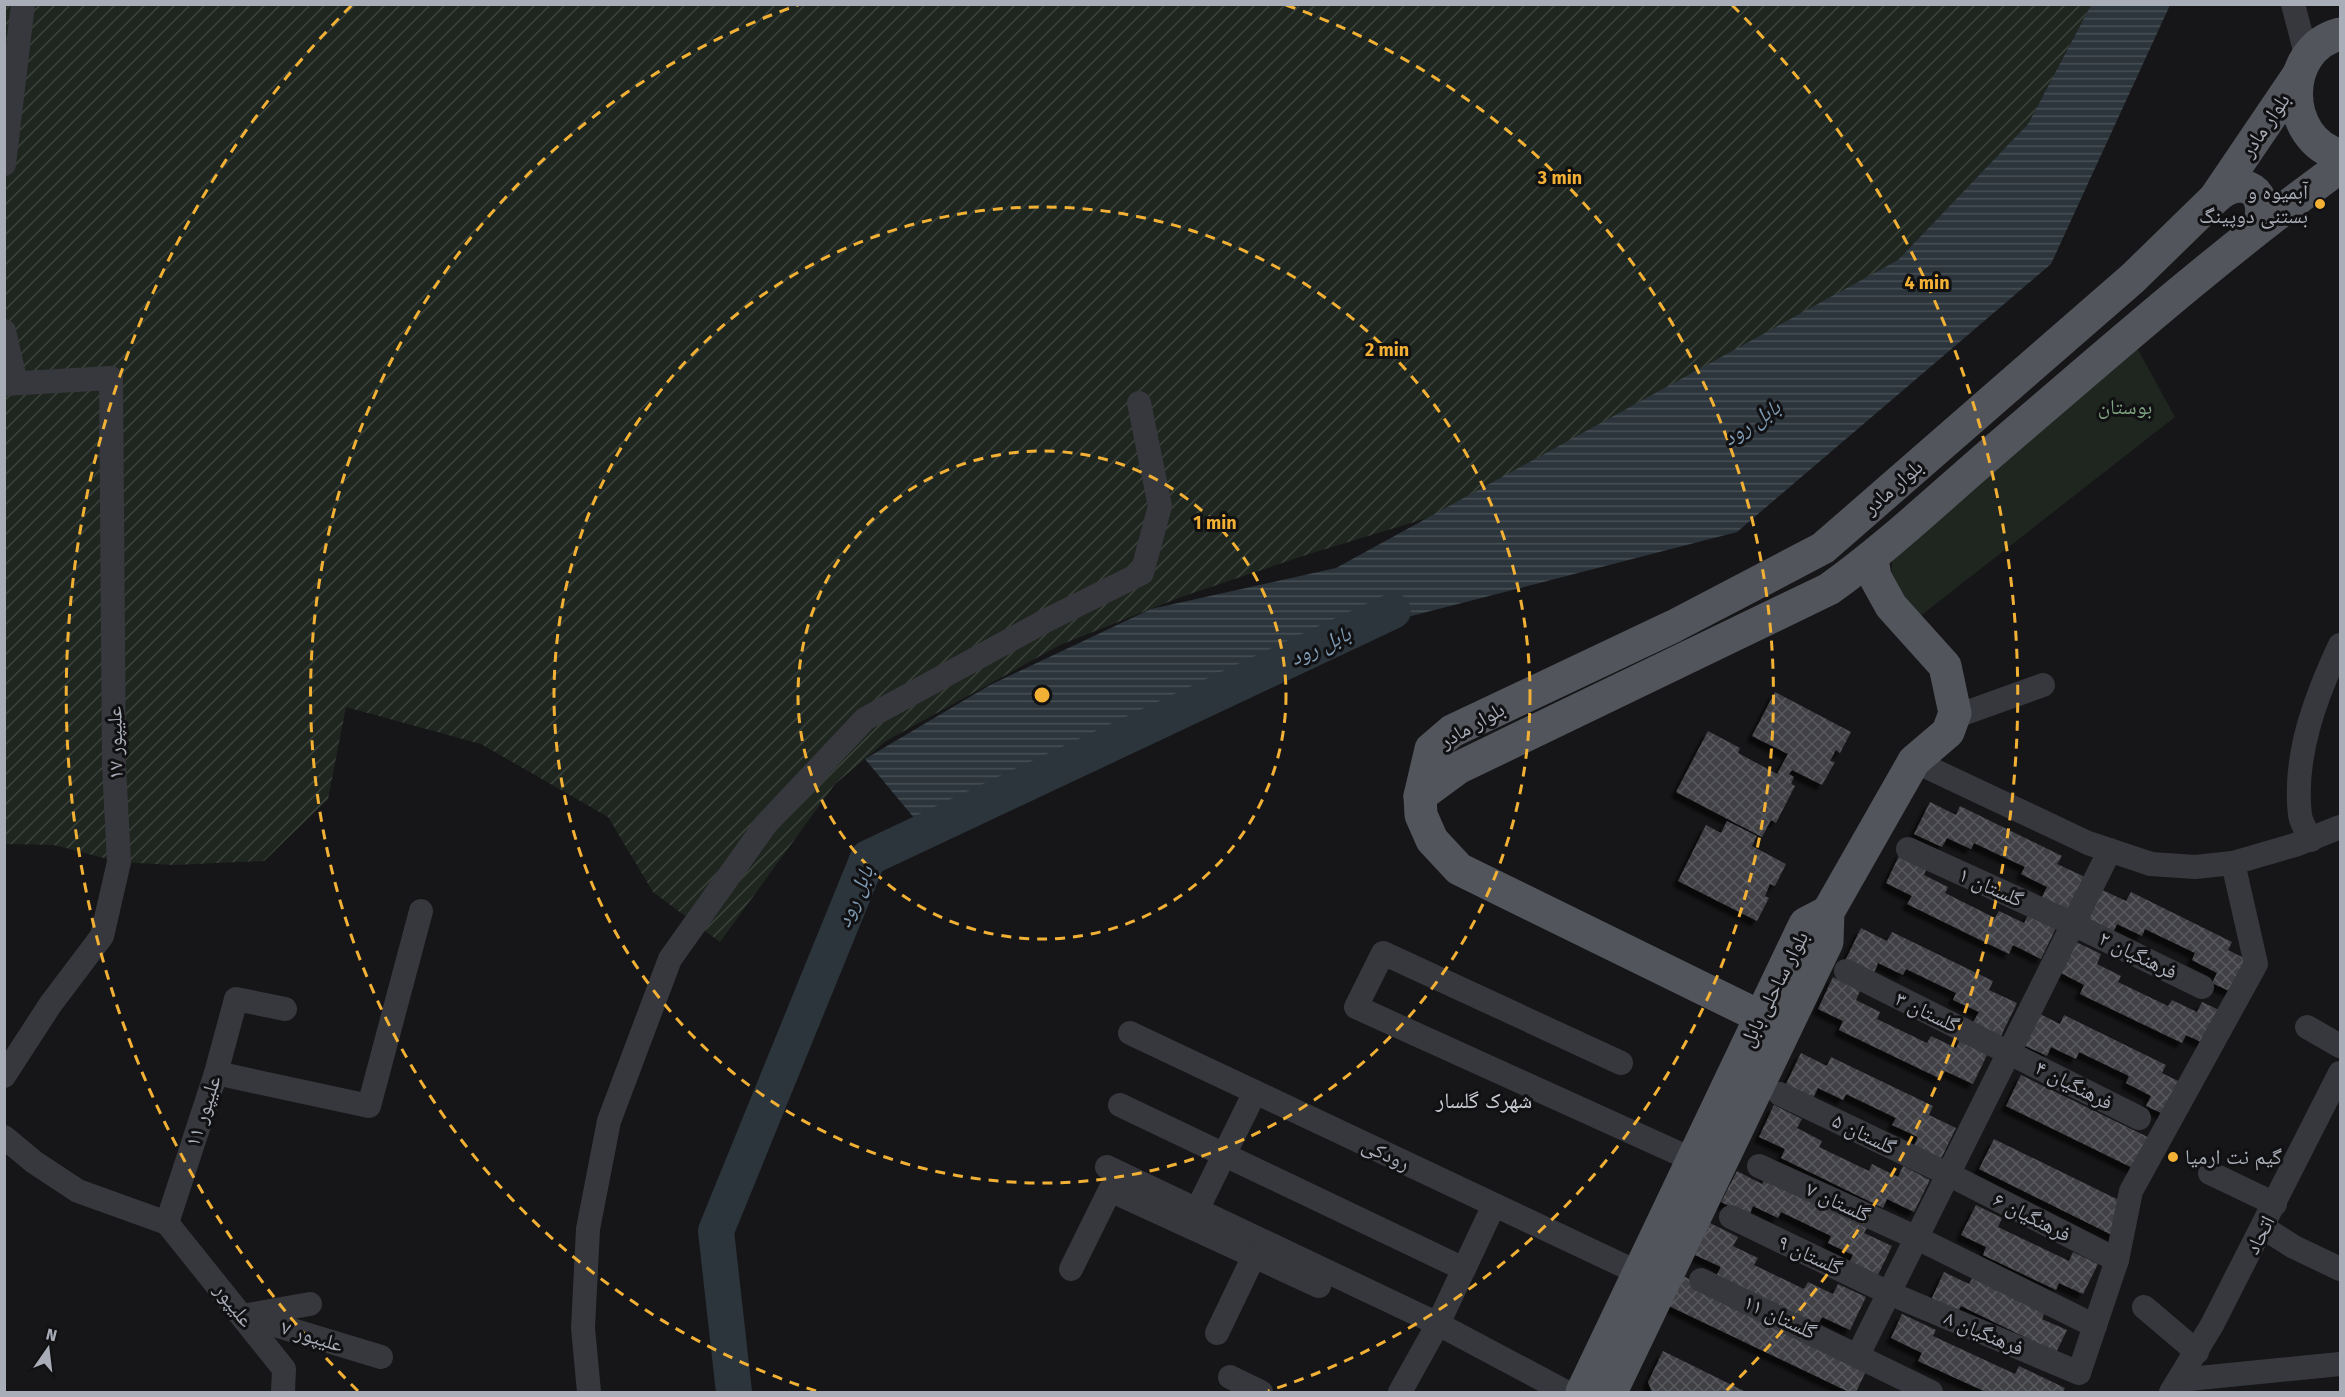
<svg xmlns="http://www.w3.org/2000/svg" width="2345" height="1397" font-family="'Fira Sans','Noto Naskh Arabic',sans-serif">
<defs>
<pattern id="garden-furrows" width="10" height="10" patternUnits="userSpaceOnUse" patternTransform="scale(1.5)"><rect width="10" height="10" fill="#1e261f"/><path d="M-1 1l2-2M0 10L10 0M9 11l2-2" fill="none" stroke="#3c433d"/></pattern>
<pattern id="water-rules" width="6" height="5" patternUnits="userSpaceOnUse" patternTransform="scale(1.5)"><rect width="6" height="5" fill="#2c353c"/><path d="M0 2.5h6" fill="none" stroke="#485056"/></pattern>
<pattern id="building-cross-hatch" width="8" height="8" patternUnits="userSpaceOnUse" patternTransform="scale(1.5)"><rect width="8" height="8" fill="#404145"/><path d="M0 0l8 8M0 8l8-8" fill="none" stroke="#595a5e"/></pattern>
<filter id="shadow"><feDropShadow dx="-5.5" dy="5.5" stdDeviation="1.5" flood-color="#0009"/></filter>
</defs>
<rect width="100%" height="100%" fill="#161618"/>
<!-- park -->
<polygon fill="#1e261f" points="2136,346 2175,417 1919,617 1891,584 1892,558"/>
<!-- garden -->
<polygon fill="url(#garden-furrows)" points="5,5 2091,5 2028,124 1941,220 1813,341 1496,497 1306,555 1181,597 1060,645 886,741 835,784 720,942 653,892 608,817 481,744 346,707 328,799 264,861 173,865 119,862 54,845 5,844"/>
<!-- water -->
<polygon fill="url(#water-rules)" points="2091,5 2170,5 2051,264 1737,532 1349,632 925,831 865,759 990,685 1151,609 1336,568 1898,260 2028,124"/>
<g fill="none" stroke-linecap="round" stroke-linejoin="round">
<!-- river -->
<polyline stroke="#2c353c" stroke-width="36" points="734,1392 716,1231 868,858 1393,611"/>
</g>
<!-- building -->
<g fill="url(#building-cross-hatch)" filter="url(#shadow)">
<polygon points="1775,692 1851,732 1840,753 1836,750 1830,761 1835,762 1822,785 1792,770 1789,774 1794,777 1791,784 1795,786 1776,823 1771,820 1762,837 1676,792 1708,731 1740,748 1738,753 1777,774 1788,754 1752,736"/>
<polygon points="1930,802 1956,815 1960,806 2062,856 2057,864 2085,877 2069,911 2042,897 2047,887 2021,874 2025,867 1974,843 1971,849 1947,838 1942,847 1914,834"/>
<polygon points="1727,821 1757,836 1752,846 1786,864 1775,886 1770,884 1765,896 1769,898 1757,921 1678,881 1706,825 1721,833"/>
<polygon points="1901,852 1928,865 1924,875 1948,887 1945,893 1995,918 1999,911 2024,923 2029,913 2057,926 2041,959 2013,945 2009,954 1907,904 1912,896 1886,883"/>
<polygon points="2100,889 2126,901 2131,892 2232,942 2228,950 2256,964 2240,996 2212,983 2217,973 2192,960 2195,953 2145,929 2142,936 2117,924 2113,933 2085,920"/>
<polygon points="1861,928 1887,941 1892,932 1993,981 1989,990 2017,1003 2001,1036 1973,1022 1979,1012 1953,1000 1956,993 1906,969 1903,975 1878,963 1874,973 1846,959"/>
<polygon points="2074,941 2101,954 2097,964 2121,976 2118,982 2168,1006 2172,1000 2197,1012 2202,1002 2230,1015 2214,1048 2186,1035 2182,1043 2080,994 2084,985 2059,972"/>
<polygon points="1833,977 1860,991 1856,1000 1880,1012 1877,1019 1927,1043 1931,1036 1956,1048 1961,1038 1989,1051 1973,1084 1945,1071 1941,1079 1839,1030 1843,1021 1818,1009"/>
<polygon points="2034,1011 2060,1024 2064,1015 2166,1065 2162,1073 2190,1087 2174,1119 2146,1106 2151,1096 2126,1083 2129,1076 2079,1052 2076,1059 2051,1047 2047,1056 2019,1043"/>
<polygon points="1801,1053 1827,1066 1831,1057 1933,1106 1929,1115 1956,1128 1940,1161 1913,1148 1918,1137 1892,1125 1896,1118 1846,1094 1843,1100 1818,1088 1813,1098 1786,1084"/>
<polygon points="2021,1075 2158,1142 2143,1173 2006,1106"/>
<polygon points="1774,1105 1802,1119 1797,1128 1822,1141 1819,1147 1869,1171 1872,1164 1898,1177 1903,1166 1930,1180 1914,1212 1887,1199 1883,1208 1781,1158 1785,1149 1759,1137"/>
<polygon points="1994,1139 2131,1206 2116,1237 1979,1169"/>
<polygon points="1737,1171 1762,1184 1767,1175 1869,1224 1864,1233 1892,1246 1876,1279 1848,1265 1853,1255 1828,1243 1831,1236 1781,1212 1778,1218 1753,1206 1749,1216 1721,1202"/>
<polygon points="1976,1205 2002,1218 1998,1227 2069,1261 2073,1252 2098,1264 2083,1294 2059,1283 2056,1290 1983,1255 1986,1247 1961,1235"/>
<polygon points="1710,1223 1738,1237 1733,1246 1758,1258 1754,1265 1804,1289 1808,1282 1833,1294 1838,1284 1866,1297 1850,1330 1822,1317 1818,1325 1716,1276 1721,1267 1695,1255"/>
<polygon points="1944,1272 1969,1284 1973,1277 2045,1312 2042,1319 2067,1330 2052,1361 2027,1349 2031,1340 1961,1306 1956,1315 1930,1302"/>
<polygon points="1683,1276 1869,1365 1856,1392 1849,1392 1669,1306"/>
<polygon points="1902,1314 1936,1330 1933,1336 2015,1374 2019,1366 2065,1388 2063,1392 1986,1392 1918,1361 1922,1353 1891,1338"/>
<polygon points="1663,1351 1746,1392 1652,1392 1648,1382"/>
</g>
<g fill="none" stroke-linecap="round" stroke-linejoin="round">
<!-- minor -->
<g stroke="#37383d" stroke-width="24">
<polyline points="2293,4 2307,58"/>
<polyline points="4,164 23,4"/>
<polyline points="4,331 16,383"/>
<polyline points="4,384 111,378 114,766 119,862 102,936 50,1005 4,1076"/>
<polyline points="1954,717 2043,685"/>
<polyline points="1914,761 2088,843 2151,864 2195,867 2233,863 2295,845 2340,827"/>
<path d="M2311,840C2307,832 2301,823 2300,815C2293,756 2316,696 2340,645"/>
<polyline points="1908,849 2073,924 2202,987"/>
<polyline points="1846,971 2139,1118"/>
<polyline points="2307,1027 2340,1046"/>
<polyline points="1130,1033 1641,1274"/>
<polyline points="1621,1063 1383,953 1356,1007 1691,1159"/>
<polyline points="216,1073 369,1106 421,911"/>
<polyline points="1780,1094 1948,1174 2117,1260"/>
<polyline points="1120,1105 1464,1269"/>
<polyline points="4,1137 34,1162 78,1191 167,1223"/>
<polyline points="1759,1166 1917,1238 2095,1326"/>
<polyline points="1107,1167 1438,1324 1566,1392"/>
<polyline points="2210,1173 2275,1204"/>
<polyline points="1197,1210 1255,1092"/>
<polyline points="1731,1217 1889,1293 2079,1373 2117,1260 2131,1191 2256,964 2233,863"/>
<polyline points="167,1223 216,1073 236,999 285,1009"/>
<polyline points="167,1223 284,1369 283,1392"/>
<polyline points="2264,1228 2294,1247 2340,1269"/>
<polyline points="1071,1269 1110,1190 1319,1286"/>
<polyline points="1701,1280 1931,1392"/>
<polyline points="2144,1307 2197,1352"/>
<polyline points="242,1315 381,1357"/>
<polyline points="248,1315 310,1304"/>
<polyline points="1217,1333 1254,1256"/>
<polyline points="1858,1355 2110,850"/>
<polyline points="1230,1377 1261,1392"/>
<polyline points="2179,1380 2340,1364"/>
<polyline points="589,1392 583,1328 588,1229 609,1121 670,959 766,824 865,719 1045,621 1142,573 1160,506 1139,403"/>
<polyline points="1400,1392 1438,1324 1494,1205"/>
<polyline points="2171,1392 2212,1325 2340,1073"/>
</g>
<!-- primary -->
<g stroke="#53555c" stroke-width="33">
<path d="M2340,34C2281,49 2283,140 2340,155"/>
<path d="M2215,198C2243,172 2272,192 2258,228"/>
<path d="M1420,796L1458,768L1829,589C1888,547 1941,496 1996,449C2109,352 2220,254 2340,167"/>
<polyline points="1759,1016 1459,869 1432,840 1421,815 1420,796 1431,749 1452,731 1674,626 1823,548 2133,278 2215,198 2299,74"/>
<polyline points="1582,1392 1805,924 1828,912"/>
<polyline points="1611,1392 1827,942 1828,912 1914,761 1948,732 1955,713 1945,666 1891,606 1875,577 1872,558"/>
</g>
</g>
<!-- distance rings -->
<g fill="none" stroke="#f2b134" stroke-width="3" stroke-dasharray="10 8">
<circle cx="1042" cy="695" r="244"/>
<circle cx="1042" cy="695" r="488"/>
<path d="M816 1391A732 732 0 0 1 798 5M1286 5A732 732 0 0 1 1268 1391"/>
<path d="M358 1391A976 976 0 0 1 352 5M1732 5A976 976 0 0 1 1726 1391"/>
</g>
<!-- markers -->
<g fill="#f2b134" stroke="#111113" stroke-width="2">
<circle cx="2320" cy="204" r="6"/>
<circle cx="2173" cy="1157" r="6"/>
</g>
<g text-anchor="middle" stroke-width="6" stroke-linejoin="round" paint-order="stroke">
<!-- street labels -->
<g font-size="21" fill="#a8adb8" stroke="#111113">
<text transform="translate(2265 125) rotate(-56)" y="7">بلوار مادر</text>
<text transform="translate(1893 487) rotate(-41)" y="7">بلوار مادر</text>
<text transform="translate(1472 725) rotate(-30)" y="7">بلوار مادر</text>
<text transform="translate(115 743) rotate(-91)" y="7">علیپور ۱۷</text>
<text transform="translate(1991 887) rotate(24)" y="7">گلستان ۱</text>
<text transform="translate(2138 955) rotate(26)" y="7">فرهنگیان ۲</text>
<text transform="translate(1774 989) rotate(-63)" y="7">بلوار ساحلی بابل</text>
<text transform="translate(1927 1012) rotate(26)" y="7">گلستان ۳</text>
<text transform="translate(2074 1085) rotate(27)" y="7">فرهنگیان ۴</text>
<text transform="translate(203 1111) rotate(-72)" y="7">علیپور ۱۱</text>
<text transform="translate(1864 1134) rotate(26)" y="7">گلستان ۵</text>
<text transform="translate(1386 1154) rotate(25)" y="7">رودکی</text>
<text transform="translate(1838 1202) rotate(25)" y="7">گلستان ۷</text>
<text transform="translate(2032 1217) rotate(27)" y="7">فرهنگیان ۶</text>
<text transform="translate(2260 1235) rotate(-63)" y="7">اتحاد</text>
<text transform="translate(1810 1255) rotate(25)" y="7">گلستان ۹</text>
<text transform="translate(234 1305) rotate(52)" y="7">علیپور</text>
<text transform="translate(1780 1317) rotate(25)" y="7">گلستان ۱۱</text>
<text transform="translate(1984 1333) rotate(23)" y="7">فرهنگیان ۸</text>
<text transform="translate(312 1336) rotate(17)" y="7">علیپور ۷</text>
</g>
<!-- poi labels -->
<g font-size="21" fill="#a8adb8" stroke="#111113" text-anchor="end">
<text x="2308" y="199">آبمیوه و<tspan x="2308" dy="24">بستنی دوپینگ</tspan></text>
<text x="2185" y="1164" text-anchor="start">گیم نت ارمیا</text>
</g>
<!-- park labels -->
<g font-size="21" fill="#7fa381" stroke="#111113">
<text x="2125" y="414">بوستان</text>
</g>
<!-- water labels -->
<g font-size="22" font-style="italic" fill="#7f9bb3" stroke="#111113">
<text transform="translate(1751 422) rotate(-34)" y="8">بابل رود</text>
<text transform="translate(1320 645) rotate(-25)" y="8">بابل رود</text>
<text transform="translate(854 896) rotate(-67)" y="8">بابل رود</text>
</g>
<!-- neighbourhood labels -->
<g font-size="22" fill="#c9ccd4" stroke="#111113">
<text x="1484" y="1108">شهرک گلسار</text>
</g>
</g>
<circle cx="1042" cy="695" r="9" fill="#f2b134" stroke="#111113" stroke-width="3"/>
<g font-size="18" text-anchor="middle" font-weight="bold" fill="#f2b134" stroke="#111113" stroke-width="6" stroke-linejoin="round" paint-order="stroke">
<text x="1560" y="184">3 min</text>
<text x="1927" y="289">4 min</text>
<text x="1387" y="356">2 min</text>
<text x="1215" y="529">1 min</text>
</g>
<!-- border -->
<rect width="2345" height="1397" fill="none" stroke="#a8adb8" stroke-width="12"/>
<!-- north arrow -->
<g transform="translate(48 1349) rotate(14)" stroke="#111113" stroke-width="4.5" paint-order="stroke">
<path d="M0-4.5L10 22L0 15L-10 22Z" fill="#a8adb8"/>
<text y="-9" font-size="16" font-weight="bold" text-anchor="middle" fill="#a8adb8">N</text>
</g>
</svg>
